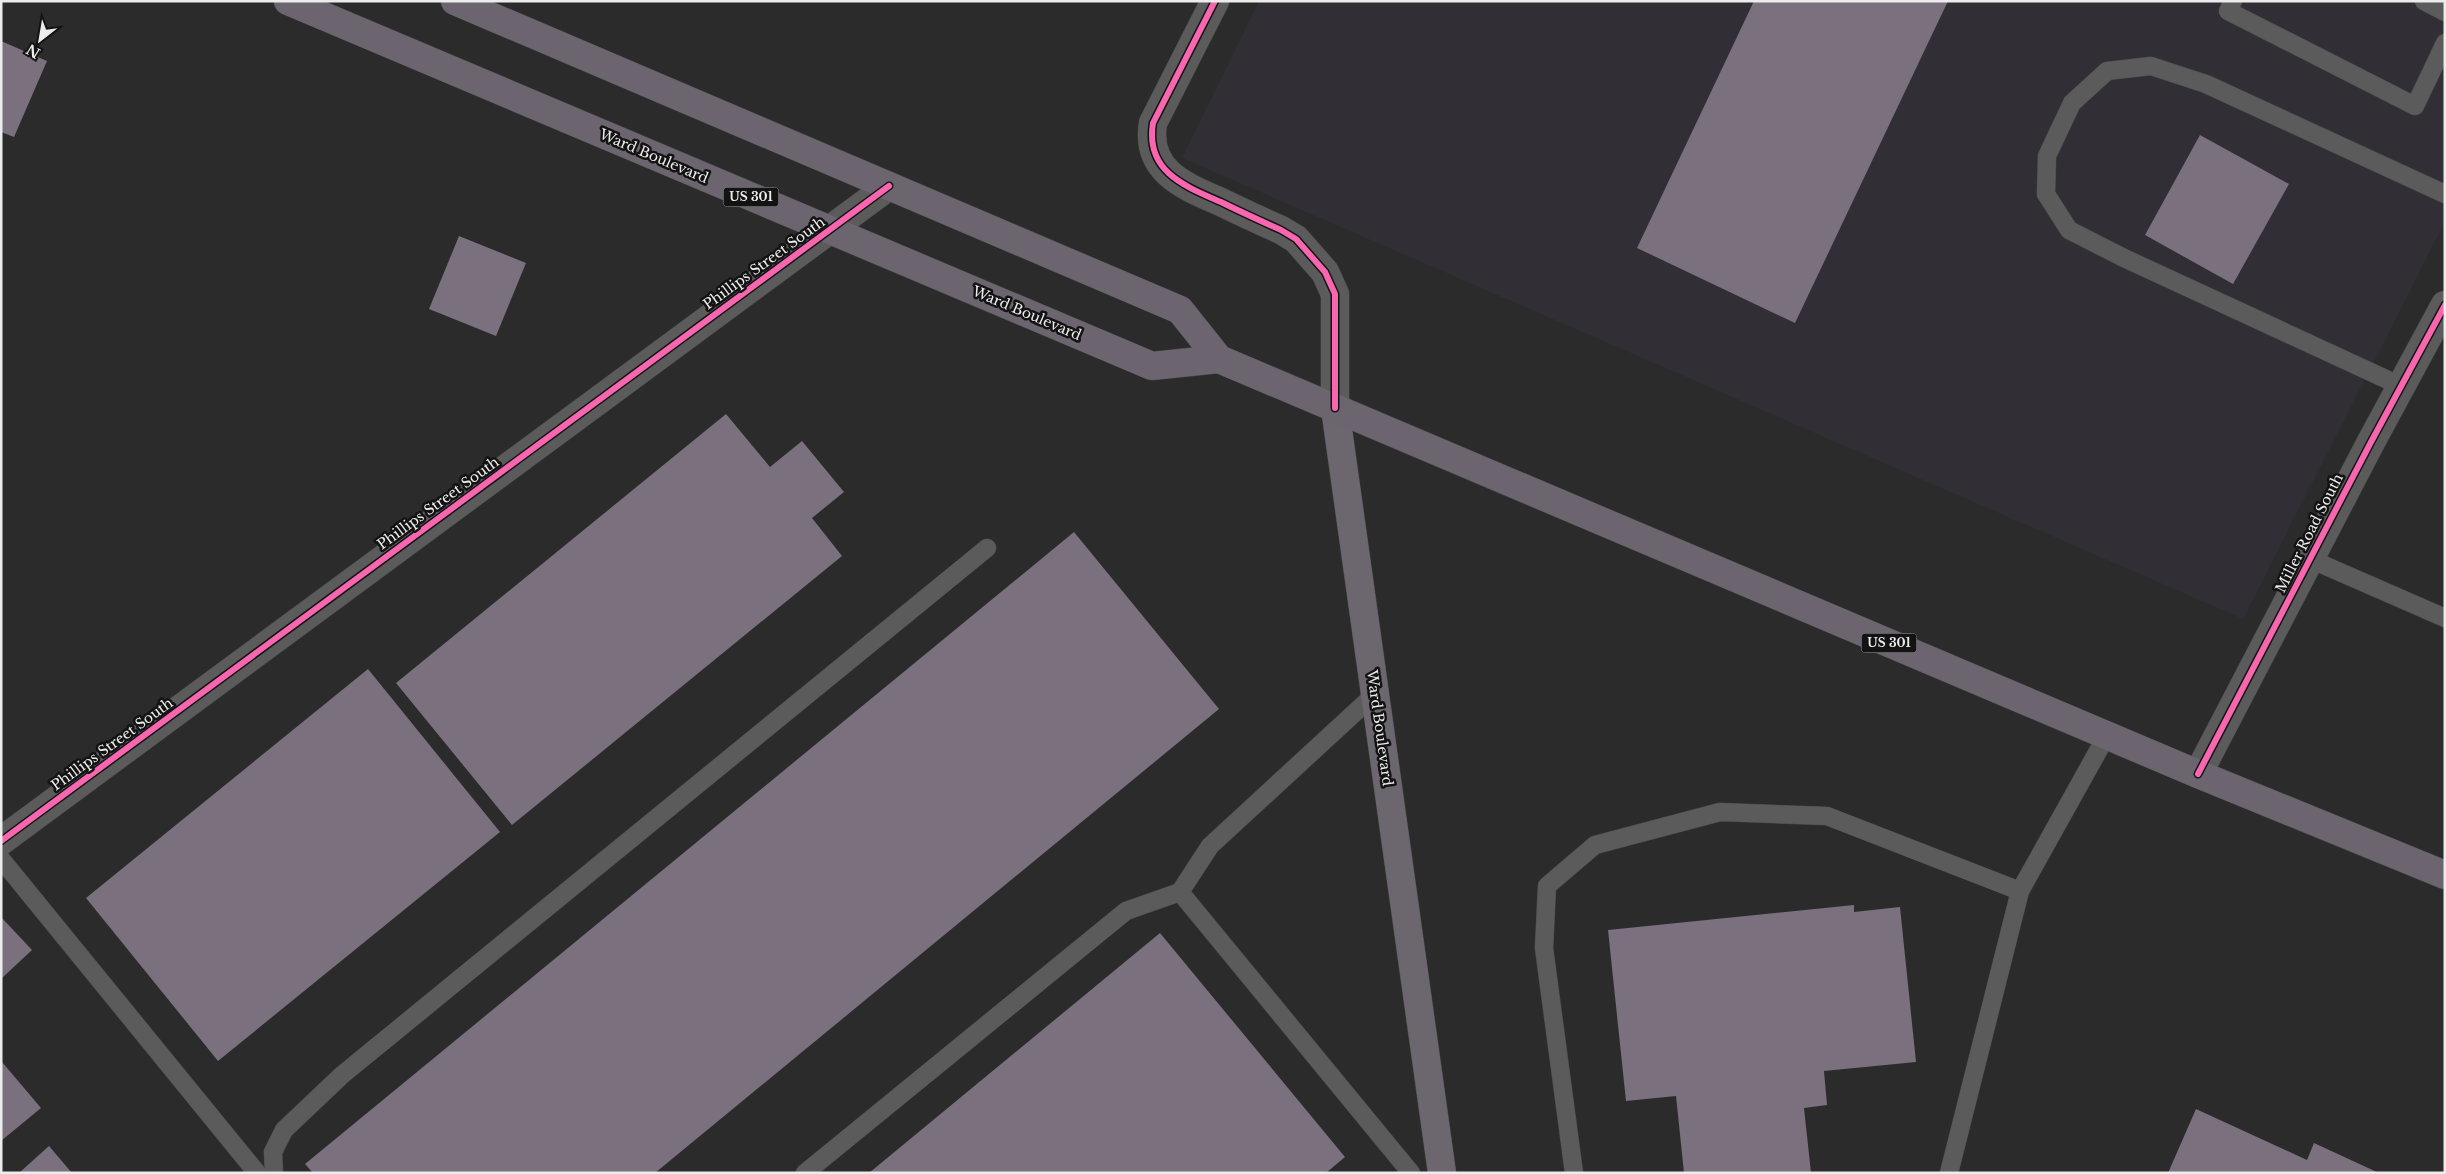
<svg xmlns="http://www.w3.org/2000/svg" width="2446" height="1174" font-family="'Libre Baskerville',serif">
<rect width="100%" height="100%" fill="#2b2b2b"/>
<!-- built -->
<polygon fill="#322e35" points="1259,1 2445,1 2445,222 2243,619 1182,158"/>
<!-- building -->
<g fill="#7a707e">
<polygon points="1754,1 1948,1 1795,323 1637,248"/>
<polygon points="1,41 47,61 14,137 1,132"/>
<polygon points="2200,135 2289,184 2233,284 2145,235"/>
<polygon points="459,236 526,263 496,336 429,309"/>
<polygon points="726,414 770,467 802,441 844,492 812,518 842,556 512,825 396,683"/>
<polygon points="1074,532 1219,709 655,1173 313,1173 305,1164"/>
<polygon points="368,669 500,832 218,1061 86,898"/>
<polygon points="1854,905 1854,912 1900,907 1916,1062 1824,1071 1827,1105 1804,1108 1811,1173 1684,1173 1676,1096 1626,1101 1608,930"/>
<polygon points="1,917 32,950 1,979"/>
<polygon points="1160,933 1345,1157 1326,1173 869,1173"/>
<polygon points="2,1062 41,1108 1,1141 1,1063"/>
<polygon points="2196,1109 2307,1160 2314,1143 2379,1173 2168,1173"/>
<polygon points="49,1146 72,1173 19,1173"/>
</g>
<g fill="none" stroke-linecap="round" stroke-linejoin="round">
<!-- lane casing -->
<g stroke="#474747" stroke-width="19">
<g id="lane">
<polyline points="2233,1 2228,11 2415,106 2445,43"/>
<polyline points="2424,1 2445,12"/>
<polyline points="2401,386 2124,258 2069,230 2046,194 2047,156 2072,103 2107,71 2151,66 2206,84 2445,194"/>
<polyline points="2310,559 2445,618"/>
<polyline points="1375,694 1210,846 1180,892 1411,1173"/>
<polyline points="1,859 257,1173"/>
<polyline points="274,1173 273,1152 284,1130 342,1075 987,548"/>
<polyline points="805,1173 1126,911 1180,892"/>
<polyline points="1574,1173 1544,948 1547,886 1595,845 1720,812 1827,816 2020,891"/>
<polyline points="1949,1173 2020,891 2107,735"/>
</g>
</g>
<!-- street casing -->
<g stroke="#474747" stroke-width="29">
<g id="street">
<path d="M1215,1L1153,123C1145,171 1184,186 1221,202C1241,212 1261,221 1281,230L1296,239L1325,272L1335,294V408"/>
<polyline points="2198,774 2371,442 2445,305"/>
<polyline points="1,841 889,186"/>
</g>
</g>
<!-- primary casing -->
<g stroke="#474747" stroke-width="29">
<polyline id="primary" points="1335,408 1442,1173"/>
</g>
<!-- highway casing -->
<g stroke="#474747" stroke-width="29">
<g id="highway">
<polyline points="288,1 1152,366 1219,359"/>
<polyline points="455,1 1180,310 1219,359 2198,774 2445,875"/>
</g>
</g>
<!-- lane -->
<use href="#lane" stroke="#5b5b5b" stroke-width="18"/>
<!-- street -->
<use href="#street" stroke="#5b5b5b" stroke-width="28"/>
<!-- primary -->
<use href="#primary" stroke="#6c666e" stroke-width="28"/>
<!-- highway -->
<use href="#highway" stroke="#6c656f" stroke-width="28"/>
<!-- cycleway casing -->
<g stroke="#141314" stroke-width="9">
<g id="cycleway">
<path d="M1215,1L1153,123C1145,171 1184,186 1221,202C1241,212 1261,221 1281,230L1296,239L1325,272L1335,294V408"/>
<polyline points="2198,774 2371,442 2445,305"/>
<polyline points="1,841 889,186"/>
</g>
</g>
<!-- cycleway -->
<use href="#cycleway" stroke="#f766af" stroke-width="6"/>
</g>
<g text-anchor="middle" stroke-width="5" stroke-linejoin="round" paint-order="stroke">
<!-- shield labels -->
<g fill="#141314" stroke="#acabac" stroke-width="1">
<rect x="723.5" y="187.5" width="55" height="19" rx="4"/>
<rect x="1861.5" y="633.5" width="55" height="19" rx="4"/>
</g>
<g font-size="12" font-weight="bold" fill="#edeced">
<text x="751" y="201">US 301</text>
<text x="1889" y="647">US 301</text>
</g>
<!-- street labels -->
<g font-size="14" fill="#edeced" stroke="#141314">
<text transform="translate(654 156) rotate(23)" y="5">Ward Boulevard</text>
<text transform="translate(764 263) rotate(-36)" y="5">Phillips Street South</text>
<text transform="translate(1027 313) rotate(23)" y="5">Ward Boulevard</text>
<text transform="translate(438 503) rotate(-36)" y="5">Phillips Street South</text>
<text transform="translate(2309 533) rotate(-63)" y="5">Miller Road South</text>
<text transform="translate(1380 728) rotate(82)" y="5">Ward Boulevard</text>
<text transform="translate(112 744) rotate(-36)" y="5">Phillips Street South</text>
</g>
</g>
<!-- border -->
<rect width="2446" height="1174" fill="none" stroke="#edeced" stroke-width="5"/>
<!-- north arrow -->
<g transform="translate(40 40) rotate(211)" stroke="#141314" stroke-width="4" paint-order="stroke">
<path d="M0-4L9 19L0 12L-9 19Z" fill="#edeced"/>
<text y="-8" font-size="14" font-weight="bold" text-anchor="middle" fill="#edeced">N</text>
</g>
</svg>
